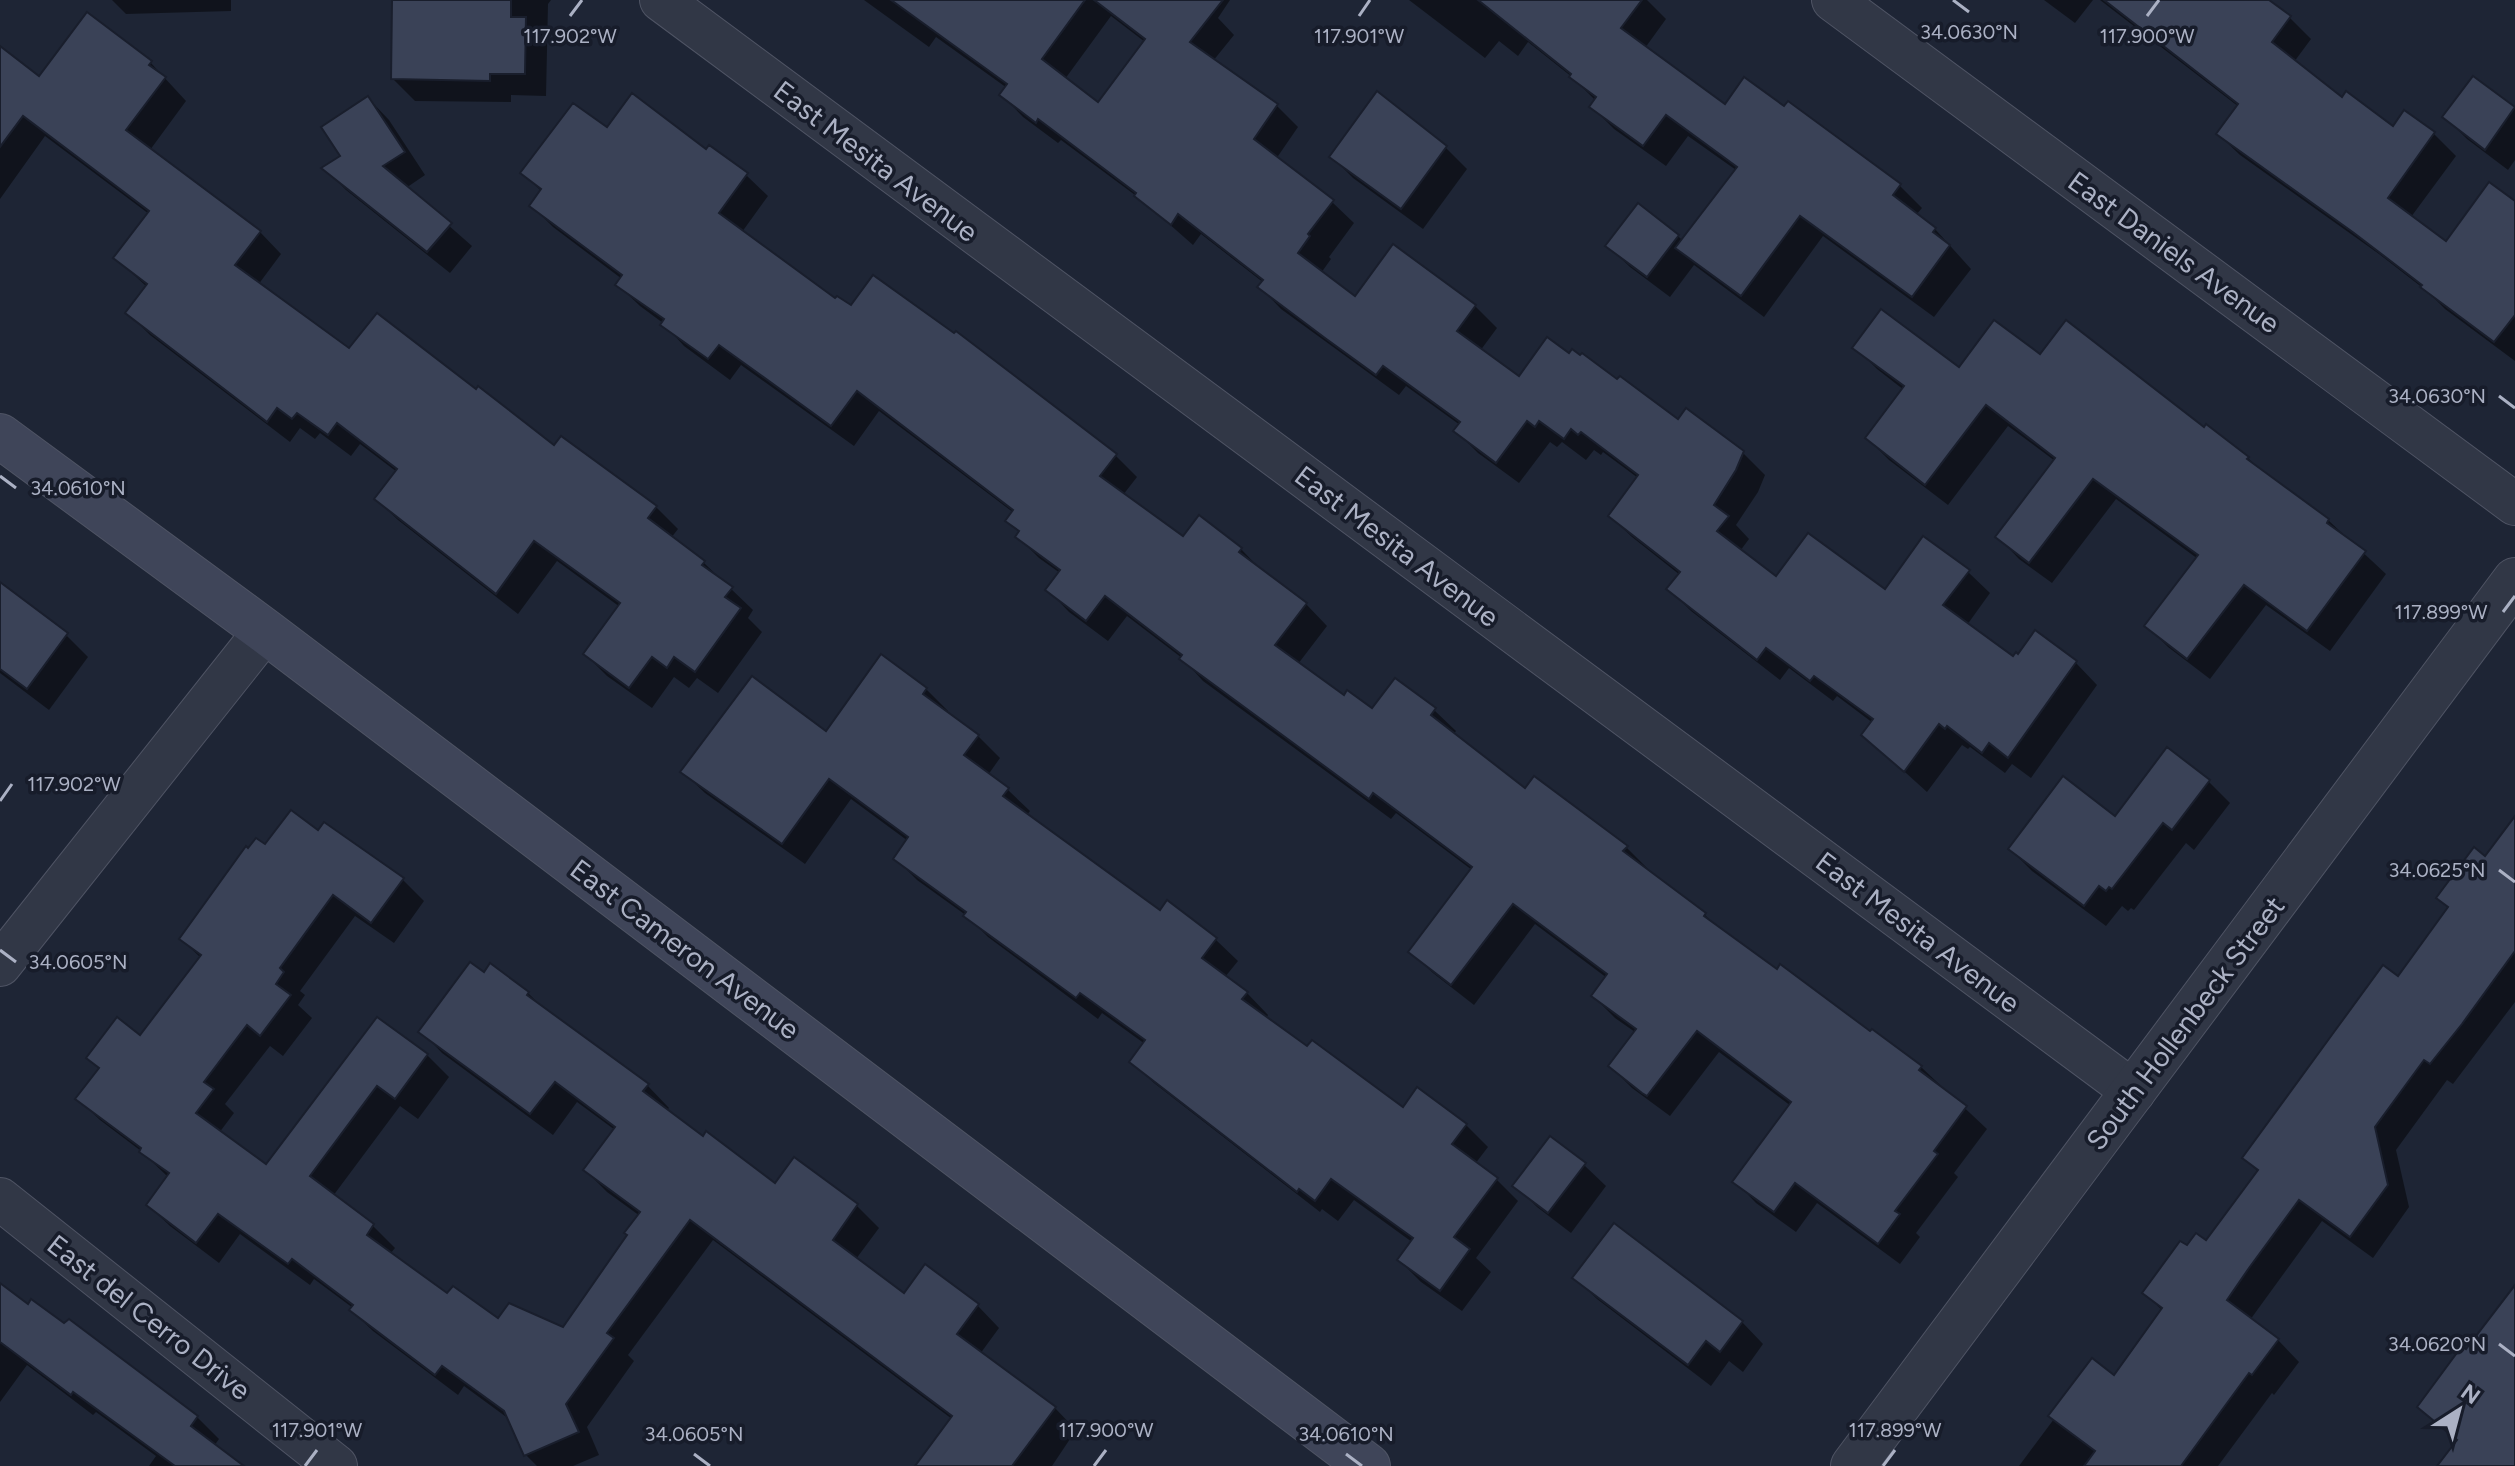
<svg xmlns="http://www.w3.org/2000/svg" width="2515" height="1466" font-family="Figtree,sans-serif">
<rect width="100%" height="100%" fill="#1e2535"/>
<!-- shadow -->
<g fill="#0007" fill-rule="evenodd">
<polygon points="112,0 231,0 231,11 126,14"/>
<polygon points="394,0 551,0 548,4 546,96 511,95 511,102 415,101 393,79"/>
<path d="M864,0H1230L1218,18L1234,35L1213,61L1276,105L1298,127L1276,159L1332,202L1354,223L1329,257L1331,259L1321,273L1356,299L1475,306L1497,328L1480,351L1519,379L1678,422L1743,453L1765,475L1758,492L1736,525L1749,539L1740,551L1777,579L1885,592L1968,572L1990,593L1967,625L2014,659L2018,656L2035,633L2076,663L2097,685L2031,778L2012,764L2005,773L1970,747L1968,749L1962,745L1927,792L1864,735L1873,723L1837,696L1833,701L1789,668L1780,680L1691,611L1669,589L1680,575L1632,537L1610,516L1638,478L1603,452L1601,455L1594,450L1586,460L1562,442L1557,447L1550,442L1519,483L1478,453L1456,431L1460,425L1406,386L1399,395L1281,309L1260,287L1264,283L1201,234L1193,245L1143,201L1061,140L1058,143L1023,117L1002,95L1007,88L936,37L929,47ZM1111,16L1145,42L1098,104L1065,79Z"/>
<polygon points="1409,0 1647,0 1666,19 1645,48 1726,106 1785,108 1788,104 1900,186 1922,208 1916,215 1935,229 1971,269 1934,317 1823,236 1764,317 1694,265 1670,297 1630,267 1608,246 1678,236 1683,241 1736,170 1688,136 1666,166 1614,129 1592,107 1596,101 1572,77 1528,42 1518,56 1499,41 1485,58"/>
<polygon points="2044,0 2093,0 2075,23"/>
<polygon points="2100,0 2270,0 2268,2 2290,18 2311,39 2294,62 2342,100 2393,129 2405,113 2434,134 2456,156 2411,217 2447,244 2515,204 2515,361 2445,309 2428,292 2379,254 2240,155 2218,134 2239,107"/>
<polygon points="0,49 40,78 150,62 186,101 150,150 260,232 281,254 258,285 349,350 554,448 561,438 656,507 678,529 671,538 704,563 753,610 748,618 762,632 718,693 697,678 689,688 674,677 652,708 607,676 585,654 620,607 557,561 518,614 398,520 376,499 397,472 360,444 351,456 320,433 315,439 300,428 290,442 150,335 128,313 147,287 116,258 149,214 45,136 0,199"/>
<polygon points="2473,79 2515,109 2515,160 2508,170 2467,139 2445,117"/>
<polygon points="368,98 389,120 425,175 406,188 472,246 450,273 346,190 324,168 343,156"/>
<polygon points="607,130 707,151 746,175 768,196 742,232 836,301 1115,455 1137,477 1123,495 1183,539 1241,549 1262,571 1306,604 1327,626 1298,664 1344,697 1372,711 1434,710 1456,731 1453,735 1526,791 1534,779 1627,848 1648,869 1646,871 1705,915 1719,929 1921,1067 1987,1129 1954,1173 1958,1177 1916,1233 1920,1237 1900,1264 1817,1203 1796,1232 1756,1203 1735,1181 1791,1106 1719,1052 1670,1116 1632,1088 1610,1066 1635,1032 1615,1018 1593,996 1607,978 1535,924 1474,1005 1433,973 1411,952 1472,870 1396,813 1391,819 1203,681 1182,658 1127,616 1108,641 1069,612 1048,590 1060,573 1039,558 1018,537 1020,533 1008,521 1014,513 879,411 854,446 741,365 730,380 684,346 663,323 640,306 618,285 622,279 553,227 531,205 541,191 523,173"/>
<polygon points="1445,147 1467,169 1423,229 1353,178 1332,157"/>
<polygon points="1855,347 1959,370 2040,357 2204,430 2206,427 2248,458 2262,472 2328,520 2386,574 2330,651 2266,605 2210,679 2168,647 2147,626 2198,559 2116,499 2052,583 2019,559 1998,537 2055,461 2008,426 1948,505 1889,460 1867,438 1904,390 1877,369"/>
<polygon points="0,584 66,635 88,657 49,710 0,673"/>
<polygon points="881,657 926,689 948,711 946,713 978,736 1000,758 988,775 1008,790 1030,811 1027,815 1160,912 1167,903 1216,940 1238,961 1225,977 1247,993 1268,1015 1266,1018 1308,1049 1404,1109 1466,1125 1488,1147 1475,1164 1496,1179 1518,1201 1476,1258 1491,1272 1462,1311 1421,1282 1399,1260 1412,1242 1354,1200 1338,1221 1322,1209 1320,1212 1154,1083 1132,1062 1145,1044 1102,1013 1098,1019 988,937 967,916 917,880 895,858 908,841 851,799 805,864 705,793 683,772 827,734"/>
<polygon points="2208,781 2230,803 2194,850 2186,843 2134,910 2131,908 2128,911 2122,906 2106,926 2032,871 2010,849 2116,819"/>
<polygon points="2515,819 2515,1002 2453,1084 2447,1080 2396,1150 2409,1207 2373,1258 2322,1221 2250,1320 2278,1340 2299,1362 2274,1395 2272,1393 2218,1466 2019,1466 2054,1419 2115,1377 2163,1311 2144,1293 2187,1248 2206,1243 2259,1173 2245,1158 2398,979"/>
<polygon points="319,833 402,879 424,901 394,943 355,916 300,991 305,995 298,1005 312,1018 283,1056 270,1046 225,1104 234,1113 219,1133 266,1167 377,1019 427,1055 449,1077 418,1119 400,1106 333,1196 373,1226 395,1248 390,1254 448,1296 498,1321 564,1329 629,1236 640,1216 607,1192 585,1170 615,1130 577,1102 553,1135 442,1053 421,1031 484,975 528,993 547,1012 648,1086 669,1108 666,1111 703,1139 776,1186 794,1160 857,1206 879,1228 856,1259 904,1296 978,1306 999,1328 980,1354 1055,1408 1076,1430 1052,1466 918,1466 952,1419 713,1240 628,1355 634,1361 587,1427 599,1455 573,1466 537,1466 526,1455 509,1419 464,1386 458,1395 373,1331 351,1310 353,1308 314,1279 310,1285 240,1234 219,1263 170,1226 148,1205 168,1177 141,1151 100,1120 78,1099 100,1069 89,1058 141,1037 201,958 181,939 265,847"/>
<polygon points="1584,1165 1606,1186 1571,1233 1537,1207 1515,1185"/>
<polygon points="1575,1278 1742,1322 1763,1344 1743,1372 1729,1361 1711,1386 1597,1299"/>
<polygon points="0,1286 197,1417 219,1439 214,1446 240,1466 149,1466 156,1456 96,1412 93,1415 27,1365 0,1402"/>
</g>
<!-- building -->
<g fill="#3a4257" stroke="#191e2c" stroke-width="2">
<polygon points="392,0 511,0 511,17 526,17 525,74 490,74 490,81 391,79"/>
<polygon points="891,0 1085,0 1042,59 1098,102 1145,39 1094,0 1223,0 1190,42 1278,104 1254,139 1334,200 1308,234 1310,236 1298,253 1355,296 1393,244 1476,305 1457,331 1519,376 1547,337 1569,353 1572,349 1580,355 1582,353 1617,379 1620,376 1678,419 1686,408 1744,451 1736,470 1714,505 1729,516 1717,531 1776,576 1808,533 1885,589 1923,536 1970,570 1943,605 2013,656 2016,652 2018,654 2035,630 2077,661 2008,758 1989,743 1982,753 1947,726 1945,729 1939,724 1904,772 1861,735 1873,719 1814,676 1810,681 1766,648 1757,660 1666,589 1680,572 1608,516 1638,475 1581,432 1578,435 1571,429 1564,439 1539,421 1535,427 1527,421 1496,463 1453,431 1460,422 1383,366 1376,375 1325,338 1257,287 1263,280 1178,214 1171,225 1134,196 1136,193 1038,119 1036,123 999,95 1007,84"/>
<polygon points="1478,0 1642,0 1621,28 1725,104 1744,77 1784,106 1788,101 1901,184 1893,195 1936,228 1933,232 1950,245 1912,297 1800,216 1741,296 1675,248 1737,167 1666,115 1643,146 1589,107 1596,97 1569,77 1571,74"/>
<polygon points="2104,0 2269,0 2291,16 2272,42 2342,97 2346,91 2393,126 2404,110 2435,132 2388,198 2446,241 2489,182 2515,201 2515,315 2494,342 2420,287 2422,285 2354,233 2216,134 2238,104"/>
<polygon points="87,12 152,61 149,65 166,77 126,130 261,231 235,265 349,348 377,313 476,389 478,386 554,445 561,436 657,506 648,518 705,561 702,565 733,587 725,597 741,608 695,672 674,657 667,668 652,657 629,688 583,654 620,603 534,541 496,594 374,499 397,469 337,423 328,435 297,413 292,419 277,408 267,422 125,313 147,284 113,258 149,211 23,116 0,147 0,46 39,76"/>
<polygon points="2473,76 2515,107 2485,150 2442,117"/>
<polygon points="1377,91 1447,146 1401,209 1329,157"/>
<polygon points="632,93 706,149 709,145 748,173 719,213 835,298 837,296 851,305 873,275 954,333 956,331 1117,454 1100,476 1183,536 1199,515 1242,548 1239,552 1307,603 1275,645 1344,695 1347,690 1372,708 1395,678 1436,708 1431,715 1525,788 1534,776 1628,846 1623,851 1706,913 1704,916 1777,969 1780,964 1870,1031 1872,1029 1922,1066 1919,1070 1967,1106 1934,1151 1938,1154 1895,1211 1900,1214 1878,1244 1795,1183 1774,1212 1732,1182 1791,1102 1697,1031 1647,1096 1642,1093 1608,1066 1636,1029 1591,996 1607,974 1513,904 1451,985 1408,952 1472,867 1373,793 1369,799 1179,659 1182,655 1105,596 1086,621 1045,590 1060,570 1015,537 1019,531 1005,521 1013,510 857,391 831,426 719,345 708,359 660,325 664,319 615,285 622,275 529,206 541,189 520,173 573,103 607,127"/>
<polygon points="368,96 405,152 383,166 452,223 427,252 321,168 340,156 321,127"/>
<polygon points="1638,203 1679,235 1647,277 1605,246"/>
<polygon points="1881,309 1959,367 1994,320 2040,354 2066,320 2204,427 2206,424 2249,457 2247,459 2329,519 2327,523 2366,551 2307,631 2244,585 2187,659 2144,626 2198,555 2093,479 2029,563 1995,537 2055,458 1986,405 1925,485 1865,438 1904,386 1852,348"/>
<polygon points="0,582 68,633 27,689 0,669"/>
<polygon points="881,654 927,688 923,694 979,735 964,755 1009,788 1003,796 1160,910 1167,900 1217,938 1202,958 1248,992 1242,999 1307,1046 1312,1040 1403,1107 1417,1087 1467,1124 1452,1144 1498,1178 1454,1237 1470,1249 1440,1291 1397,1260 1413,1238 1331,1179 1315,1201 1299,1189 1297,1192 1129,1062 1145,1040 1080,993 1076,998 963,916 966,912 893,859 908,837 829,779 782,844 680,772 752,676 826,731"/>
<polygon points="2167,747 2210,780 2172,830 2163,823 2112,889 2109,887 2106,891 2099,886 2084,906 2008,849 2063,776 2115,816"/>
<polygon points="291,810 318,830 324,822 404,878 371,923 333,895 280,968 284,972 276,984 291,995 260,1036 247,1025 204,1082 214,1089 196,1113 266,1164 377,1017 428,1054 395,1099 377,1086 310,1176 374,1224 367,1235 447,1293 453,1286 498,1318 509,1303 563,1327 627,1235 624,1233 640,1212 583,1170 615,1127 555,1082 530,1114 418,1032 470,962 484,972 490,963 529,992 527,995 649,1084 643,1091 703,1136 706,1131 775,1183 794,1157 858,1204 833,1240 904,1293 925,1264 979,1304 957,1334 1056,1407 1012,1466 915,1466 952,1416 690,1220 607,1333 614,1338 566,1404 579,1432 524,1456 504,1411 442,1366 435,1375 349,1310 353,1305 292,1259 288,1264 218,1214 196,1243 146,1205 169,1173 139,1152 141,1148 75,1099 99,1068 86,1058 117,1017 140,1035 201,955 179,939 246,846 248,848 256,838 265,844"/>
<polygon points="2515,816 2515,951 2462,1024 2430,1064 2424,1060 2375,1127 2388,1185 2350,1237 2299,1200 2249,1268 2227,1300 2279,1339 2252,1375 2249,1373 2181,1466 2084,1466 2095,1451 2048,1416 2092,1358 2114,1375 2162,1308 2142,1293 2180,1241 2187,1245 2196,1233 2206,1240 2258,1170 2242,1158 2334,1032 2383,965 2398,976 2448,907 2436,898 2474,847 2485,856"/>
<polygon points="1550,1136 1586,1163 1548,1213 1512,1186"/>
<polygon points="1614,1223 1743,1321 1720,1352 1706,1341 1688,1365 1572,1278"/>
<polygon points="0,1283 28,1304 31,1299 64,1323 69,1319 198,1416 191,1426 244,1466 175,1466 73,1392 71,1395 0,1342"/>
<polygon points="2515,1285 2515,1466 2437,1466 2457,1440 2417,1407 2462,1346 2466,1349"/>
</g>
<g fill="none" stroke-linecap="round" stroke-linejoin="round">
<!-- minor casing -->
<g stroke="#4f5464" stroke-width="44">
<g id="minor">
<polyline points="661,0 2134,1092"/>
<polyline points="1833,0 2515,504"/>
<polyline points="0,965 265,631"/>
<polyline points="0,1199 336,1466"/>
</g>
</g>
<!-- tertiary casing -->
<g stroke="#4f5464" stroke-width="46">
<polyline id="tertiary" points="1853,1466 2515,580"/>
</g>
<!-- secondary casing -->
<g stroke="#4f5464" stroke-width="46">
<polyline id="secondary" points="0,436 265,631 1368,1466"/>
</g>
<!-- minor -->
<use href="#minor" stroke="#313746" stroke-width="42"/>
<!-- tertiary -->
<use href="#tertiary" stroke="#313746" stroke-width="44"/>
<!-- secondary -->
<use href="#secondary" stroke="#3f4559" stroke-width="44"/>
</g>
<!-- ticks -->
<path fill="none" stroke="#abb1c4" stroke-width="3" d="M1953,0L1969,12M570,16L582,0M1359,16L1370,0M2147,16L2159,0M2499,396L2515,408M0,476L16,488M2503,612L2515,596M0,801L12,784M2499,870L2515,882M0,950L16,962M2499,1344L2515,1356M694,1454L710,1466M1346,1454L1362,1466M305,1466L317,1450M1094,1466L1106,1450M1883,1466L1895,1450"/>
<g text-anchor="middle" stroke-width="7" stroke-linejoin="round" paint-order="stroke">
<!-- street labels -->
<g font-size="28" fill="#abb1c4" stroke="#171c2a">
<text transform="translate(876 161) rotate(37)" y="10">East Mesita Avenue</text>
<text transform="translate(2174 252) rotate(36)" y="10">East Daniels Avenue</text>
<text transform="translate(1397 546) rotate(37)" y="10">East Mesita Avenue</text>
<text transform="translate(1918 932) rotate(37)" y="10">East Mesita Avenue</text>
<text transform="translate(685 949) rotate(37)" y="10">East Cameron Avenue</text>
<text transform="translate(2185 1023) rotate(-53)" y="10">South Hollenbeck Street</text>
<text transform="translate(149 1317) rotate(38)" y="10">East del Cerro Drive</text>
</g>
</g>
<g font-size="20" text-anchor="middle" fill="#abb1c4" stroke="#171c2a" stroke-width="7" stroke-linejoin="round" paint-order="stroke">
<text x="1969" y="39">34.0630°N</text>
<text x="570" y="43">117.902°W</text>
<text x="1359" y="43">117.901°W</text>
<text x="2147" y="43">117.900°W</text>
<text x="2437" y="403">34.0630°N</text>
<text x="78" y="495">34.0610°N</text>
<text x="2441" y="619">117.899°W</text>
<text x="74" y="791">117.902°W</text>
<text x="2437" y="877">34.0625°N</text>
<text x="78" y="969">34.0605°N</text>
<text x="2437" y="1351">34.0620°N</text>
<text x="317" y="1437">117.901°W</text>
<text x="1106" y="1437">117.900°W</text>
<text x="1895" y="1437">117.899°W</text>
<text x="694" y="1441">34.0605°N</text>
<text x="1346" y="1441">34.0610°N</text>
</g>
<!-- north arrow -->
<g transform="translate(2459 1410) rotate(36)" stroke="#171c2a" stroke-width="6" paint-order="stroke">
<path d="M0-6L14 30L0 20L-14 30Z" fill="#abb1c4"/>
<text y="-12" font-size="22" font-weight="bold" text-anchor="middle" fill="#abb1c4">N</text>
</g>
</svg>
